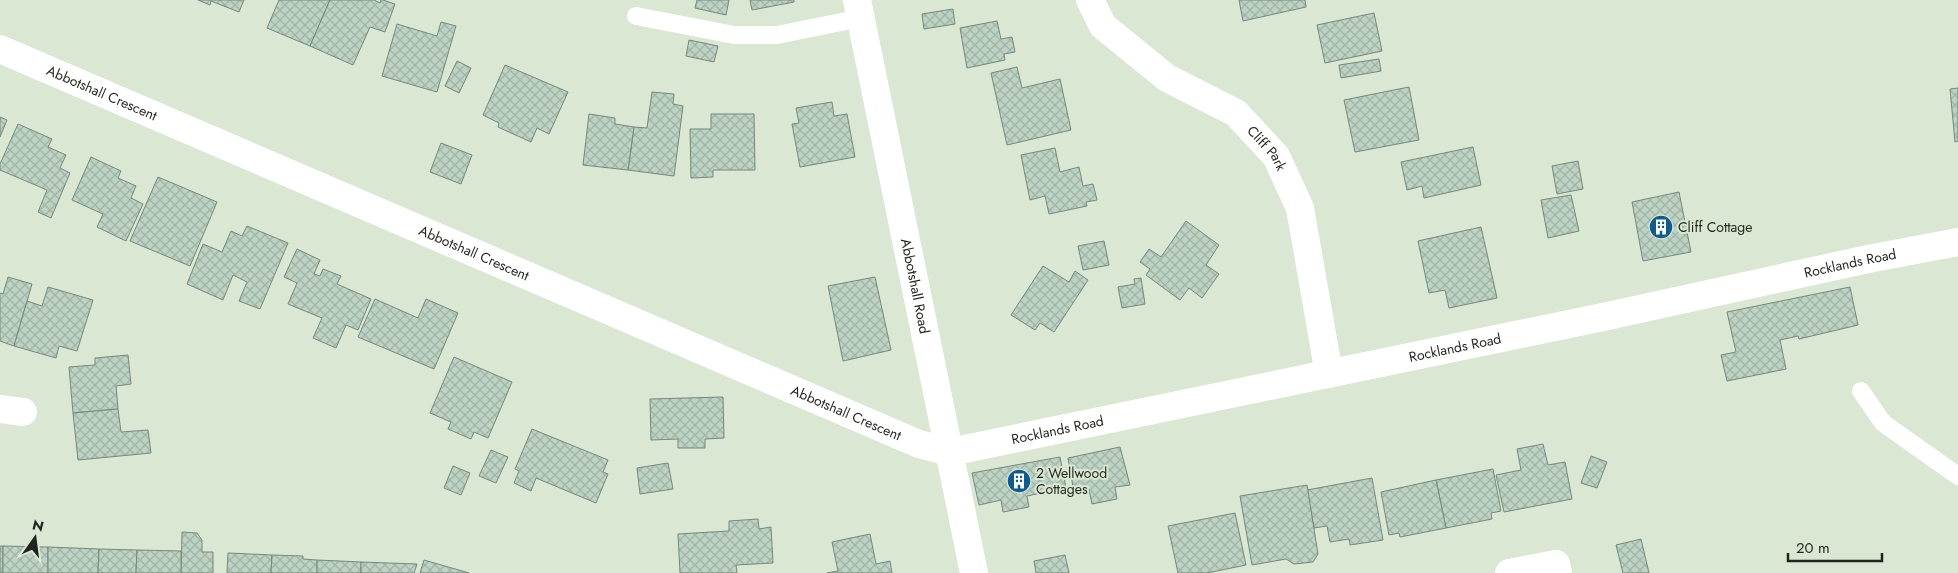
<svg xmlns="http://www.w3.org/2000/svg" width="1958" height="573" font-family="Jost,sans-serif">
<defs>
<pattern id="building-cross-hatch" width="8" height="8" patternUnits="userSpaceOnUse" patternTransform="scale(1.25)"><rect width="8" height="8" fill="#bcd2c3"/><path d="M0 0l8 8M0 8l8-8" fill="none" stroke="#a1b4a7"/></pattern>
</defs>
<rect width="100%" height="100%" fill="#dae7d2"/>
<!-- building -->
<g fill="url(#building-cross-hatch)" stroke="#74897b">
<polygon points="198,0 244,0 239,12 211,1 210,5"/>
<polygon points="279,0 330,0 310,46 267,28"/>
<polygon points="330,0 374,0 380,3 381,0 383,0 395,4 385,32 370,27 353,65 310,46"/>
<polygon points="697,0 729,0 726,15 695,8"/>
<polygon points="750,0 794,0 794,2 752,10"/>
<polygon points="1239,0 1305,0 1306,7 1243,21"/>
<polygon points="953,9 955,24 924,29 922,14"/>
<polygon points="1374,13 1382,51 1325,63 1317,25"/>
<polygon points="997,21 1001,39 1012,37 1015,52 1004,54 1005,60 967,68 960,28"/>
<polygon points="441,22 456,26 437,92 382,76 397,24 437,36"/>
<polygon points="689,40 718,46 714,62 686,56"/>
<polygon points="1379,59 1381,71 1341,78 1339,65"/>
<polygon points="457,61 471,68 459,93 445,86"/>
<polygon points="505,65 568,92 549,134 537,128 531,142 498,127 499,123 483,115"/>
<polygon points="1017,67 1022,88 1060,79 1071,130 1007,145 991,73"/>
<polygon points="1409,87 1419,140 1355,152 1344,100"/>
<polygon points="1958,88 1958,141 1955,142 1950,89"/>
<polygon points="652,92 674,94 673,104 683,106 674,176 628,170 634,127 647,128"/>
<polygon points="832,102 834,116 847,114 855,157 800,167 792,124 799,123 796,108"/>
<polygon points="589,114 615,118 615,124 634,127 628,170 583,165"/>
<polygon points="711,114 754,114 755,170 713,170 713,177 691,178 690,129 711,129"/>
<polygon points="0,117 7,120 0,137"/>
<polygon points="18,124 52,139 48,147 66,155 60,168 70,173 51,218 38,212 47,190 0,170 0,164"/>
<polygon points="441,143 472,155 461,184 430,172"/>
<polygon points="1473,147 1481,185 1424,198 1422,186 1407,190 1401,162"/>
<polygon points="1055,148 1060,172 1079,167 1083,186 1093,184 1097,200 1086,202 1087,206 1049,214 1045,196 1030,200 1021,155"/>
<polygon points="91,157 121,171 118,178 136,186 131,198 143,204 126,241 97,227 103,214 72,200"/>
<polygon points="1578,161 1583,189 1557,194 1552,166"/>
<polygon points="158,177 217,202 190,266 130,241"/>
<polygon points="1679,192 1691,252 1643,261 1632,202"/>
<polygon points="1571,195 1579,231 1548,238 1541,200"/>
<polygon points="1186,221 1219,245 1206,265 1219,274 1202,298 1189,288 1180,300 1146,275 1150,269 1140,262 1149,249 1161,257"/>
<polygon points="247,226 288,243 260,309 239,301 247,282 233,275 223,300 187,284 203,244 222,252 231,231 242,236"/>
<polygon points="1481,227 1497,298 1449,308 1445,290 1429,293 1418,241"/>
<polygon points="1104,241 1109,265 1083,270 1078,246"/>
<polygon points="297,249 320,260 314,274 320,276 323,269 341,276 337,284 371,299 358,330 346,325 336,348 313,338 322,318 288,304 297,283 284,277"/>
<polygon points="1043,266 1069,282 1075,271 1088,280 1054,332 1040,323 1035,330 1011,315"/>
<polygon points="8,277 32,284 14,346 0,341 0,293 3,294"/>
<polygon points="875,277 891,350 843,361 828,286"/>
<polygon points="1141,278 1145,304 1122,308 1118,287 1135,284 1134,279"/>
<polygon points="48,287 93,300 77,351 59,346 56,358 14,346 27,301 42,306"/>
<polygon points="1850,287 1858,325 1799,339 1798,336 1780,340 1786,369 1727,381 1721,355 1736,352 1727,312"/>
<polygon points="375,299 418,318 426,299 458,313 434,369 358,337"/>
<polygon points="128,355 131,384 116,386 118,409 73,413 69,367 95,365 95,358"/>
<polygon points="454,357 512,382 488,438 474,432 471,439 448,429 451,422 430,413"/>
<polygon points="723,397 724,438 705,439 705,448 678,448 678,439 651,440 650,399"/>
<polygon points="118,409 121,432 148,430 151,453 78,460 73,413"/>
<polygon points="532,429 608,460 603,472 608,474 596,503 536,478 531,491 514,483 519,471 515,469"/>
<polygon points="1543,444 1548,465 1565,462 1572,499 1504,512 1496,475 1521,470 1517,449"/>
<polygon points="1120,447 1130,485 1115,487 1117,499 1092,504 1089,490 1074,493 1068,458"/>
<polygon points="491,450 508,457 496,483 479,476"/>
<polygon points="1591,456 1607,462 1597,488 1581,483"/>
<polygon points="1060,457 1066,488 1027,496 1029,507 1003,512 1001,500 979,505 972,473"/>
<polygon points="668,463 673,489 640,494 637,468"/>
<polygon points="453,466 470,473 461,495 444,488"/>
<polygon points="1493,469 1501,511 1491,513 1492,519 1446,528 1436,480"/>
<polygon points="1372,478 1383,540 1350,545 1349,539 1330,542 1327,526 1314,528 1307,490"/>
<polygon points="1436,480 1446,528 1400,537 1399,533 1389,535 1381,492"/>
<polygon points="1307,485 1318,554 1313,562 1294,564 1286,559 1252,565 1240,496"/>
<polygon points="1235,513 1246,565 1207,573 1178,573 1168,526"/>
<polygon points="758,519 759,529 771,527 773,563 736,565 737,573 680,573 678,534 729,531 729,521"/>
<polygon points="182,532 197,533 202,540 202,552 213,552 213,573 181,573"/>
<polygon points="870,534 876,564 890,561 892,573 827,573 838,571 832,542"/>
<polygon points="1641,539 1649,573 1623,573 1616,545"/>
<rect x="0" y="546" width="3" height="27"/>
<polygon points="3,546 48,547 48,573 3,573"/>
<polygon points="48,547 99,549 98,573 48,573"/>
<polygon points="99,549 137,550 136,573 98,573"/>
<polygon points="137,550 181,551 181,573 136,573"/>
<polygon points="228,553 272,555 271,573 227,573"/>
<polygon points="272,555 303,556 303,559 317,560 317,573 271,573"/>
<polygon points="1065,555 1069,573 1036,573 1034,561"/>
<polygon points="317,560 361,562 361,573 317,573"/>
<polygon points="424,560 469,573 420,573"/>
<polygon points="361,562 417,564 414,573 361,573"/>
</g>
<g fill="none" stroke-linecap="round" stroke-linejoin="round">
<!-- lane -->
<g stroke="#fff" stroke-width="18">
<polyline points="636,16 734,35 777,35 861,18"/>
<polyline points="1861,391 1883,423 1958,476"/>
</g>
<!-- street -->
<g stroke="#fff" stroke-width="28">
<path id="s1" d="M857,0L974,573"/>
<path id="s2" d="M1090,0L1103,26L1167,78L1236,113L1276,156L1300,208L1329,374"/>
<path id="s3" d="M0,49L919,444L950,452L1603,317L1868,259L1958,242"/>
<polyline points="0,409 23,412"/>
<polyline points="1509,573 1556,564 1558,573"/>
</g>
</g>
<!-- icons -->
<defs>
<g id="building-disc" transform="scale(1.25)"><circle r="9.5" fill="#0f5b8f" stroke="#dae7d2"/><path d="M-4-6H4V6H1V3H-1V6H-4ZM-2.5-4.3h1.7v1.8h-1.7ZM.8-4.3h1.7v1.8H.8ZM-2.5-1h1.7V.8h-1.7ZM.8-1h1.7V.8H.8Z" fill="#fff"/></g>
</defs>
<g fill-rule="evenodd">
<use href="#building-disc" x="1661" y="227"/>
<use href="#building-disc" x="1019" y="481"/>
</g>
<g text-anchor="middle" stroke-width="4" stroke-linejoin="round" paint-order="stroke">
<!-- street labels -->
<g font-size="14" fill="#1f241c" stroke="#dae7d2">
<text dy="5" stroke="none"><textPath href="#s3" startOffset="111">Abbotshall Crescent</textPath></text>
<text dy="5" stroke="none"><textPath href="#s2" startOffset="236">Cliff Park</textPath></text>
<text dy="5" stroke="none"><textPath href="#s3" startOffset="516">Abbotshall Crescent</textPath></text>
<text dy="5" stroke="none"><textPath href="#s3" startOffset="1952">Rocklands Road</textPath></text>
<text dy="5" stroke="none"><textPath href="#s1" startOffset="292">Abbotshall Road</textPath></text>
<text dy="5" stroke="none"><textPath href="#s3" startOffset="1548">Rocklands Road</textPath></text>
<text dy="5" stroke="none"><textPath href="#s3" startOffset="921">Abbotshall Crescent</textPath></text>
<text dy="5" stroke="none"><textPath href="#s3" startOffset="1142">Rocklands Road</textPath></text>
</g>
<!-- poi labels -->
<g font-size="14" fill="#1f241c" stroke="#dae7d2" text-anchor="start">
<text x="1678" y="232">Cliff Cottage</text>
<text x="1036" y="478">2 Wellwood<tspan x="1036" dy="16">Cottages</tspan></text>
</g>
</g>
<!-- north arrow -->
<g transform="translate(35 538) rotate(14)" stroke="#dae7d2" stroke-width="4" paint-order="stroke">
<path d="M0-4L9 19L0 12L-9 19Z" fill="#1f241c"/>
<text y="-8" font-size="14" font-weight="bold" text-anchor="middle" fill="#1f241c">N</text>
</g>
<!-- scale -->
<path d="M1788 553v8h94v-8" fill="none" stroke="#1f241c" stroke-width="2.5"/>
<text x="1796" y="553" font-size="15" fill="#1f241c" stroke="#dae7d2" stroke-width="4" paint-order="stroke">20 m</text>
</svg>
